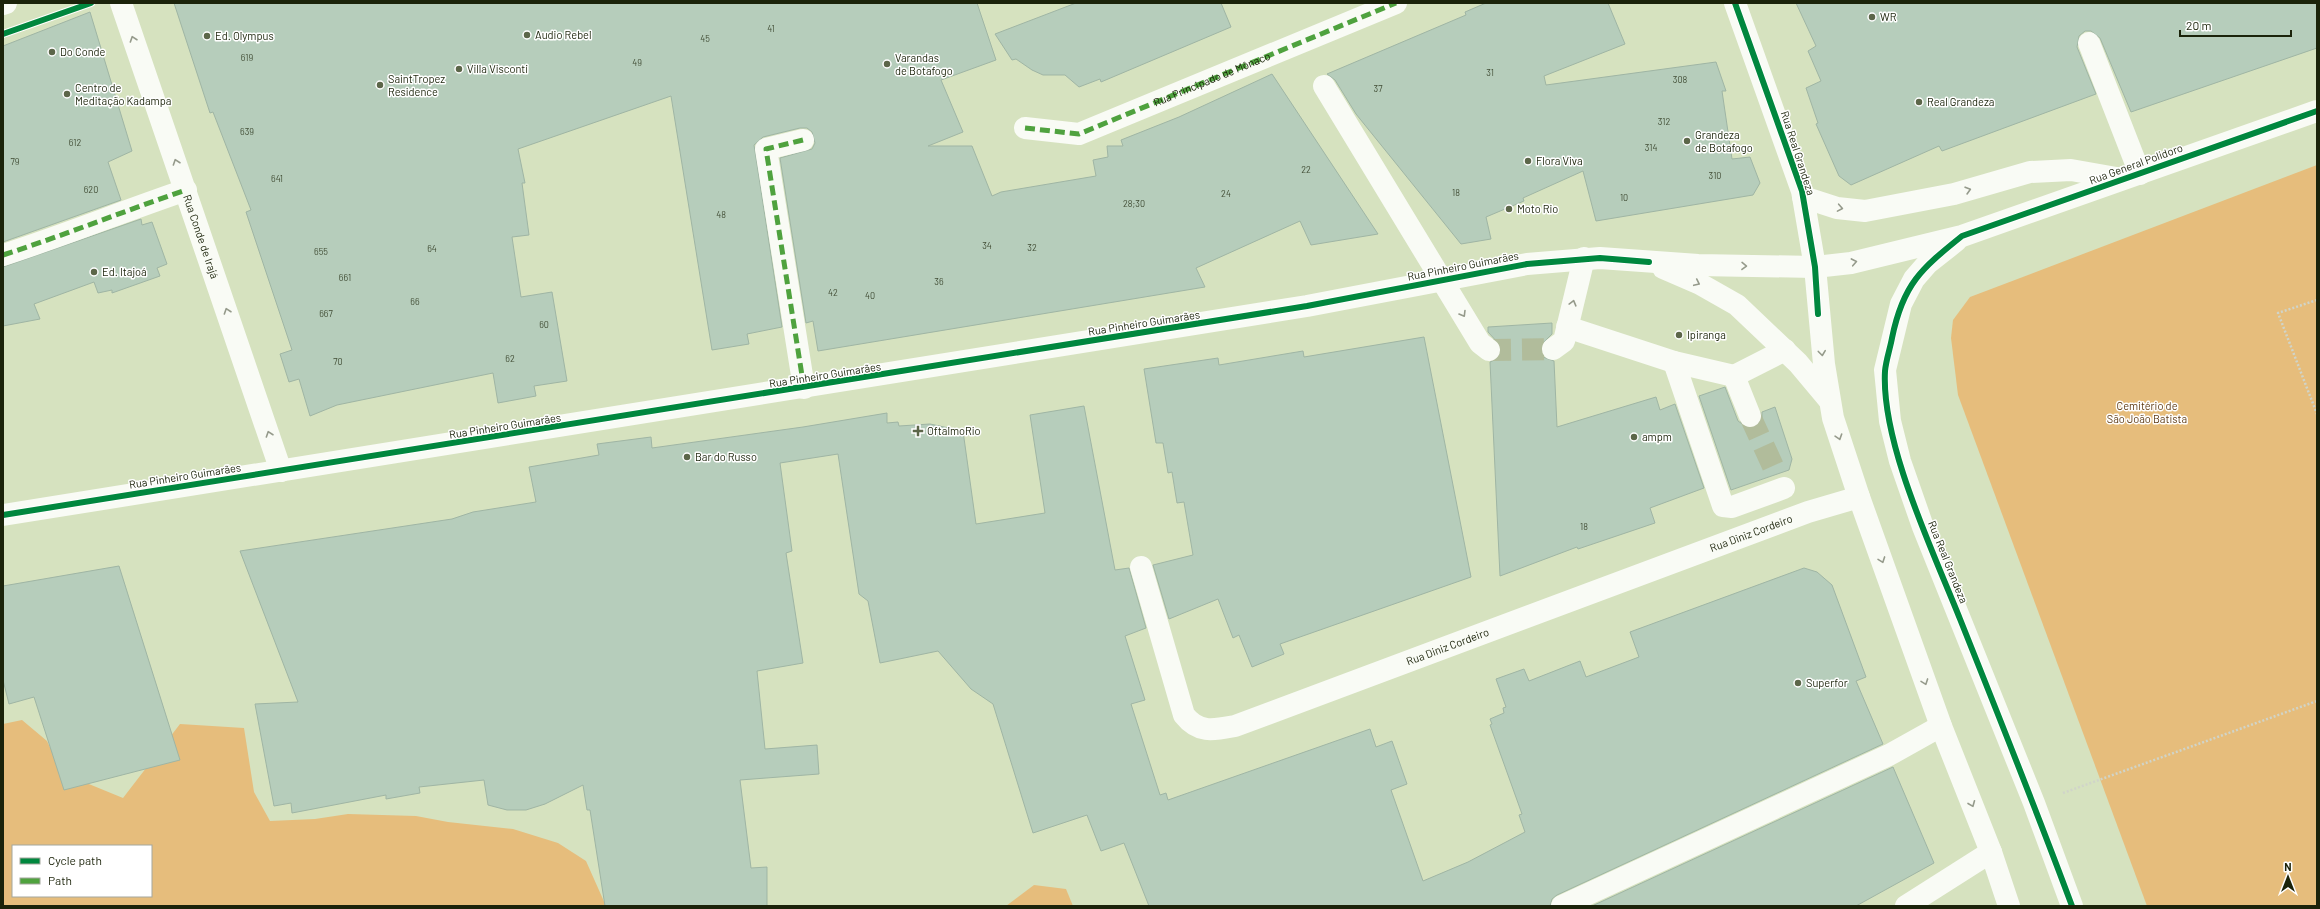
<svg xmlns="http://www.w3.org/2000/svg" width="2320" height="909" font-family="Barlow,sans-serif">
<rect width="100%" height="100%" fill="#d6e2bf"/>
<!-- green -->
<g fill="#e6bd7c" fill-rule="evenodd">
<polygon points="2317,165 2317,906 2147,906 1958,395 1951,338 1953,320 1970,297"/>
<path d="M22,720L47,741L62,773L123,798L180,724L244,728L254,792L270,821L315,819L348,814L416,816L448,822L513,829L558,843L586,861L606,906H3V724ZM13,846H151V896H13Z"/>
<polygon points="1034,885 1066,889 1073,906 1006,906"/>
</g>
<!-- building -->
<g fill="#b6cdbb" stroke="#9fb5a4">
<polygon points="174,3 977,3 996,60 941,80 963,132 928,146 972,146 992,196 1001,192 1096,176 1093,160 1108,157 1107,146 1123,146 1121,140 1179,117 1272,74 1378,234 1311,245 1300,221 1196,268 1205,287 818,351 813,321 806,323 780,158 812,149 815,143 812,132 807,128 800,128 763,137 754,145 782,327 747,334 749,344 712,350 671,96 518,149 525,183 522,183 529,235 512,237 521,297 552,292 567,381 534,386 536,396 498,403 493,373 337,405 310,416 299,379 289,382 280,354 292,350 246,212 251,210 213,112 210,113"/>
<polygon points="1076,3 1221,3 1231,27 1101,82 1100,79 1079,87 1065,75 1043,75 1032,70 1016,59 1012,60 995,34"/>
<polygon points="1486,3 1608,3 1625,44 1544,76 1546,85 1716,62 1726,91 1722,91 1732,159 1750,157 1760,183 1753,195 1596,221 1583,171 1523,198 1524,201 1486,217 1491,239 1461,244 1356,114 1335,80 1327,74 1466,15 1465,12"/>
<polygon points="1796,3 2317,3 2317,48 2131,112 2100,38 2091,31 2085,31 2079,36 2077,47 2096,94 1942,151 1939,146 1851,185 1839,176 1816,124 1818,123 1806,88 1821,81 1808,51 1816,46"/>
<polygon points="90,12 132,151 108,162 121,200 3,242 3,46"/>
<polygon points="141,219 142,225 152,222 167,264 157,268 160,276 112,293 112,290 98,293 94,282 34,304 40,319 3,326 3,267"/>
<polygon points="1552,323 1552,334 1542,344 1541,350 1543,357 1554,361 1557,427 1656,397 1660,410 1675,404 1704,488 1650,508 1655,523 1578,549 1577,547 1500,576 1490,362 1499,358 1501,351 1500,345 1488,332 1488,327"/>
<polygon points="1424,337 1471,577 1280,644 1284,654 1252,667 1239,635 1233,638 1218,599 1169,619 1153,565 1193,555 1184,502 1177,503 1172,472 1168,473 1163,443 1156,443 1144,369 1218,358 1219,365 1303,351 1304,357"/>
<polygon points="1725,387 1738,421 1748,428 1754,428 1760,424 1762,418 1762,412 1775,407 1792,459 1789,470 1731,490 1699,396"/>
<polygon points="1084,406 1115,570 1129,568 1146,628 1125,636 1145,700 1131,704 1160,795 1166,793 1168,800 1370,729 1376,747 1392,741 1407,784 1391,790 1423,881 1468,862 1525,832 1519,815 1522,814 1490,725 1492,724 1490,719 1504,713 1503,708 1506,707 1496,679 1524,669 1529,681 1580,661 1586,677 1639,657 1630,632 1804,568 1817,572 1832,585 1866,677 1856,681 1883,744 1557,895 1552,899 1550,906 1149,906 1124,843 1101,851 1087,815 1033,833 993,704 971,689 938,651 880,663 868,601 859,594 838,454 780,463 792,551 786,553 803,663 757,671 765,749 817,745 819,774 740,780 751,868 767,867 767,906 605,906 590,810 587,810 583,785 545,804 526,810 507,810 488,805 484,780 419,787 420,793 386,799 386,795 292,813 291,803 274,806 255,704 298,702 240,551 452,519 473,512 536,502 529,467 599,455 597,444 651,437 652,448 803,427 887,413 887,423 898,422 899,426 930,424 963,431 976,524 1045,513 1030,415"/>
<polygon points="119,566 180,760 64,790 34,697 9,704 3,680 3,586"/>
<polygon points="1893,767 1934,863 1856,906 1592,906"/>
</g>
<g fill="none" stroke-linecap="round" stroke-linejoin="round">
<!-- minor-tunnel -->
<g stroke="#b1bc9b" stroke-width="22" stroke-dasharray="22 11" stroke-linecap="butt">
<polyline points="1489,350 1553,349"/>
<polyline points="1750,416 1777,475"/>
</g>
<!-- path -->
<g stroke="#d0d4c9" stroke-width="2.5" stroke-dasharray="2 2" stroke-linecap="butt">
<polyline points="2317,300 2278,313 2317,414"/>
<polyline points="2063,793 2317,701"/>
</g>
<!-- minor -->
<g stroke="#f9fbf5" stroke-width="22">
<path id="s1" d="M121,3L281,471"/>
<polyline points="2089,43 2140,174"/>
<polyline points="1324,86 1480,343 1489,350"/>
<path id="s2" d="M1025,128L1079,134L1396,3"/>
<polyline points="803,140 766,149 804,388"/>
<path d="M3,255C65,235 124,211 186,190"/>
<polyline points="1567,327 1674,362 1734,376"/>
<polyline points="1553,349 1564,341 1584,258"/>
<polyline points="1674,362 1723,506 1732,507 1784,488"/>
<polyline points="1750,416 1734,376 1785,350"/>
<path id="s3" d="M1141,567L1184,715C1199,734 1214,730 1235,726L1808,512L1859,497"/>
<polyline points="1562,906 1889,755 1941,726"/>
<polyline points="1906,906 1991,852"/>
</g>
<!-- major -->
<g stroke="#f9fbf5" stroke-width="22">
<polyline points="1735,3 1802,191 1815,267 1824,364 1833,418 1859,497 1941,726 1991,852 2009,906"/>
<polyline points="3,4 6,3"/>
<polyline points="1803,197 1837,208 1865,211 1954,194 2030,172 2071,170 2122,179"/>
<polyline points="1956,241 1927,264 1914,279 1901,304 1885,370 1890,421 1900,461 1923,527 2034,803 2072,906"/>
<polyline points="1663,268 1700,284 1737,305 1798,363 1829,400"/>
<polyline points="3,515 1307,306 1527,264 1600,258 1698,265 1815,267 1851,263 1962,236 2317,111"/>
</g>
<!-- quiet -->
<g stroke="#4fa23e" stroke-width="5" stroke-dasharray="10 5" stroke-linecap="butt">
<polyline points="1025,128 1079,134 1396,3"/>
<polyline points="803,140 766,149 804,388"/>
<path d="M3,255C65,235 124,211 186,190"/>
</g>
<!-- cycleway casing -->
<g stroke="#fff" stroke-width="8">
<g id="cycleway">
<polyline points="1735,3 1802,191 1815,267 1818,314"/>
<polyline points="3,34 91,3"/>
<polyline points="3,515 1307,306 1527,264 1600,258 1649,262"/>
<path d="M2072,906C2036,809 1998,714 1960,619C1933,551 1881,443 1885,371C1886,360 1890,349 1892,338C1903,284 1921,269 1962,236L2317,111"/>
</g>
</g>
<!-- cycleway -->
<use href="#cycleway" stroke="#00873e" stroke-width="6"/>
</g>
<!-- one-way arrows -->
<defs><path id="oneway-chevron" d="M-2-3.5L2.5 0L-2 3.5" fill="none" stroke-width="1.6" stroke-linecap="round" stroke-linejoin="round"/></defs>
<g stroke="#959a8b">
<use href="#oneway-chevron" transform="translate(133 39) rotate(-109)"/>
<use href="#oneway-chevron" transform="translate(176 162) rotate(-109)"/>
<use href="#oneway-chevron" transform="translate(1968 190) rotate(-16)"/>
<use href="#oneway-chevron" transform="translate(1840 208) rotate(10)"/>
<use href="#oneway-chevron" transform="translate(1854 262) rotate(-11)"/>
<use href="#oneway-chevron" transform="translate(1744 266) rotate(1)"/>
<use href="#oneway-chevron" transform="translate(1697 283) rotate(25)"/>
<use href="#oneway-chevron" transform="translate(1573 303) rotate(-75)"/>
<use href="#oneway-chevron" transform="translate(227 311) rotate(-109)"/>
<use href="#oneway-chevron" transform="translate(1463 314) rotate(59)"/>
<use href="#oneway-chevron" transform="translate(1822 353) rotate(83)"/>
<use href="#oneway-chevron" transform="translate(269 434) rotate(-109)"/>
<use href="#oneway-chevron" transform="translate(1839 437) rotate(72)"/>
<use href="#oneway-chevron" transform="translate(1882 560) rotate(70)"/>
<use href="#oneway-chevron" transform="translate(1925 682) rotate(70)"/>
<use href="#oneway-chevron" transform="translate(1972 804) rotate(68)"/>
</g>
<!-- markers -->
<g fill="#5c6649" stroke="#fff" stroke-width="1.5">
<circle cx="1872" cy="17" r="4"/>
<circle cx="527" cy="35" r="4"/>
<circle cx="207" cy="36" r="4"/>
<circle cx="52" cy="52" r="4"/>
<circle cx="887" cy="64" r="4"/>
<circle cx="459" cy="69" r="4"/>
<circle cx="380" cy="85" r="4"/>
<circle cx="67" cy="94" r="4"/>
<circle cx="1919" cy="102" r="4"/>
<circle cx="1687" cy="141" r="4"/>
<circle cx="1528" cy="161" r="4"/>
<circle cx="1509" cy="209" r="4"/>
<circle cx="94" cy="272" r="4"/>
<circle cx="1679" cy="335" r="4"/>
<path d="M916 425h4v4h4v4h-4v4h-4v-4h-4v-4h4z"/>
<circle cx="1634" cy="437" r="4"/>
<circle cx="687" cy="457" r="4"/>
<circle cx="1798" cy="683" r="4"/>
</g>
<g text-anchor="middle" stroke-width="3" stroke-linejoin="round" paint-order="stroke">
<!-- number labels -->
<g font-size="9" fill="#424e36">
<text x="771" y="32">41</text>
<text x="705" y="42">45</text>
<text x="247" y="61">619</text>
<text x="637" y="66">49</text>
<text x="1490" y="76">31</text>
<text x="1680" y="83">308</text>
<text x="1378" y="92">37</text>
<text x="1664" y="125">312</text>
<text x="247" y="135">639</text>
<text x="75" y="146">612</text>
<text x="1651" y="151">314</text>
<text x="15" y="165">79</text>
<text x="1306" y="173">22</text>
<text x="1715" y="179">310</text>
<text x="277" y="182">641</text>
<text x="91" y="193">620</text>
<text x="1456" y="196">18</text>
<text x="1226" y="197">24</text>
<text x="1624" y="201">10</text>
<text x="1134" y="207">28;30</text>
<text x="721" y="218">48</text>
<text x="987" y="249">34</text>
<text x="1032" y="251">32</text>
<text x="432" y="252">64</text>
<text x="321" y="255">655</text>
<text x="345" y="281">661</text>
<text x="939" y="285">36</text>
<text x="833" y="296">42</text>
<text x="870" y="299">40</text>
<text x="415" y="305">66</text>
<text x="326" y="317">667</text>
<text x="544" y="328">60</text>
<text x="510" y="362">62</text>
<text x="338" y="365">70</text>
<text x="1584" y="530">18</text>
</g>
<!-- poi labels -->
<g font-size="11" fill="#1b230a" stroke="#fff" text-anchor="start">
<text x="1880" y="21">WR</text>
<text x="535" y="39">Audio Rebel</text>
<text x="215" y="40">Ed. Olympus</text>
<text x="60" y="56">Do Conde</text>
<text x="895" y="62">Varandas<tspan x="895" dy="13">de Botafogo</tspan></text>
<text x="467" y="73">Villa Visconti</text>
<text x="388" y="83">SaintTropez<tspan x="388" dy="13">Residence</tspan></text>
<text x="75" y="92">Centro de<tspan x="75" dy="13">Meditação Kadampa</tspan></text>
<text x="1927" y="106">Real Grandeza</text>
<text x="1695" y="139">Grandeza<tspan x="1695" dy="13">de Botafogo</tspan></text>
<text x="1536" y="165">Flora Viva</text>
<text x="1517" y="213">Moto Rio</text>
<text x="102" y="276">Ed. Itajoá</text>
<text x="1687" y="339">Ipiranga</text>
<text x="927" y="435">OftalmoRio</text>
<text x="1642" y="441">ampm</text>
<text x="695" y="461">Bar do Russo</text>
<text x="1806" y="687">Superfor</text>
</g>
<!-- street labels -->
<g font-size="11" fill="#1b230a" stroke="#fff">
<text dy="4" stroke="none"><textPath href="#s2" startOffset="198">Rua Principado de Mônaco</textPath></text>
<text transform="translate(1798 153) rotate(72)" y="4">Rua Real Grandeza</text>
<text transform="translate(2136 164) rotate(-20)" y="4">Rua General Polidoro</text>
<text dy="4" stroke="none"><textPath href="#s1" startOffset="247">Rua Conde de Irajá</textPath></text>
<text transform="translate(1463 266) rotate(-11)" y="4">Rua Pinheiro Guimarães</text>
<text transform="translate(1144 323) rotate(-9)" y="4">Rua Pinheiro Guimarães</text>
<text transform="translate(825 375) rotate(-9)" y="4">Rua Pinheiro Guimarães</text>
<text transform="translate(505 426) rotate(-9)" y="4">Rua Pinheiro Guimarães</text>
<text transform="translate(185 476) rotate(-9)" y="4">Rua Pinheiro Guimarães</text>
<text dy="4" stroke="none"><textPath href="#s3" startOffset="761">Rua Diniz Cordeiro</textPath></text>
<text transform="translate(1948 562) rotate(68)" y="4">Rua Real Grandeza</text>
<text dy="4" stroke="none"><textPath href="#s3" startOffset="437">Rua Diniz Cordeiro</textPath></text>
</g>
<!-- park labels -->
<g font-size="11" fill="#5e3b15" stroke="#fff">
<text x="2147" y="410">Cemitério de<tspan x="2147" dy="13">São João Batista</tspan></text>
</g>
</g>
<!-- border -->
<rect width="2320" height="909" fill="none" stroke="#1b230a" stroke-width="8"/>
<!-- legend -->
<rect x="12" y="845" width="140" height="52" fill="#ffffff" stroke="#a4a79d"/>
<rect x="20" y="858" width="20" height="6" fill="#00873e" stroke="#a4a79d"/>
<text x="48" y="865" font-size="12" fill="#1b230a">Cycle path</text>
<rect x="20" y="878" width="20" height="6" fill="#4fa23e" stroke="#a4a79d"/>
<text x="48" y="885" font-size="12" fill="#1b230a">Path</text>
<!-- north arrow -->
<g transform="translate(2288 877)" stroke="#ffffff" stroke-width="3" paint-order="stroke">
<path d="M0-3L7 15L0 10L-7 15Z" fill="#1b230a"/>
<text y="-6" font-size="11" font-weight="bold" text-anchor="middle" fill="#1b230a">N</text>
</g>
<!-- scale -->
<path d="M2180 30v6h111v-6" fill="none" stroke="#1b230a" stroke-width="2"/>
<text x="2186" y="30" font-size="12" fill="#1b230a" stroke="#ffffff" stroke-width="3" paint-order="stroke">20 m</text>
</svg>
